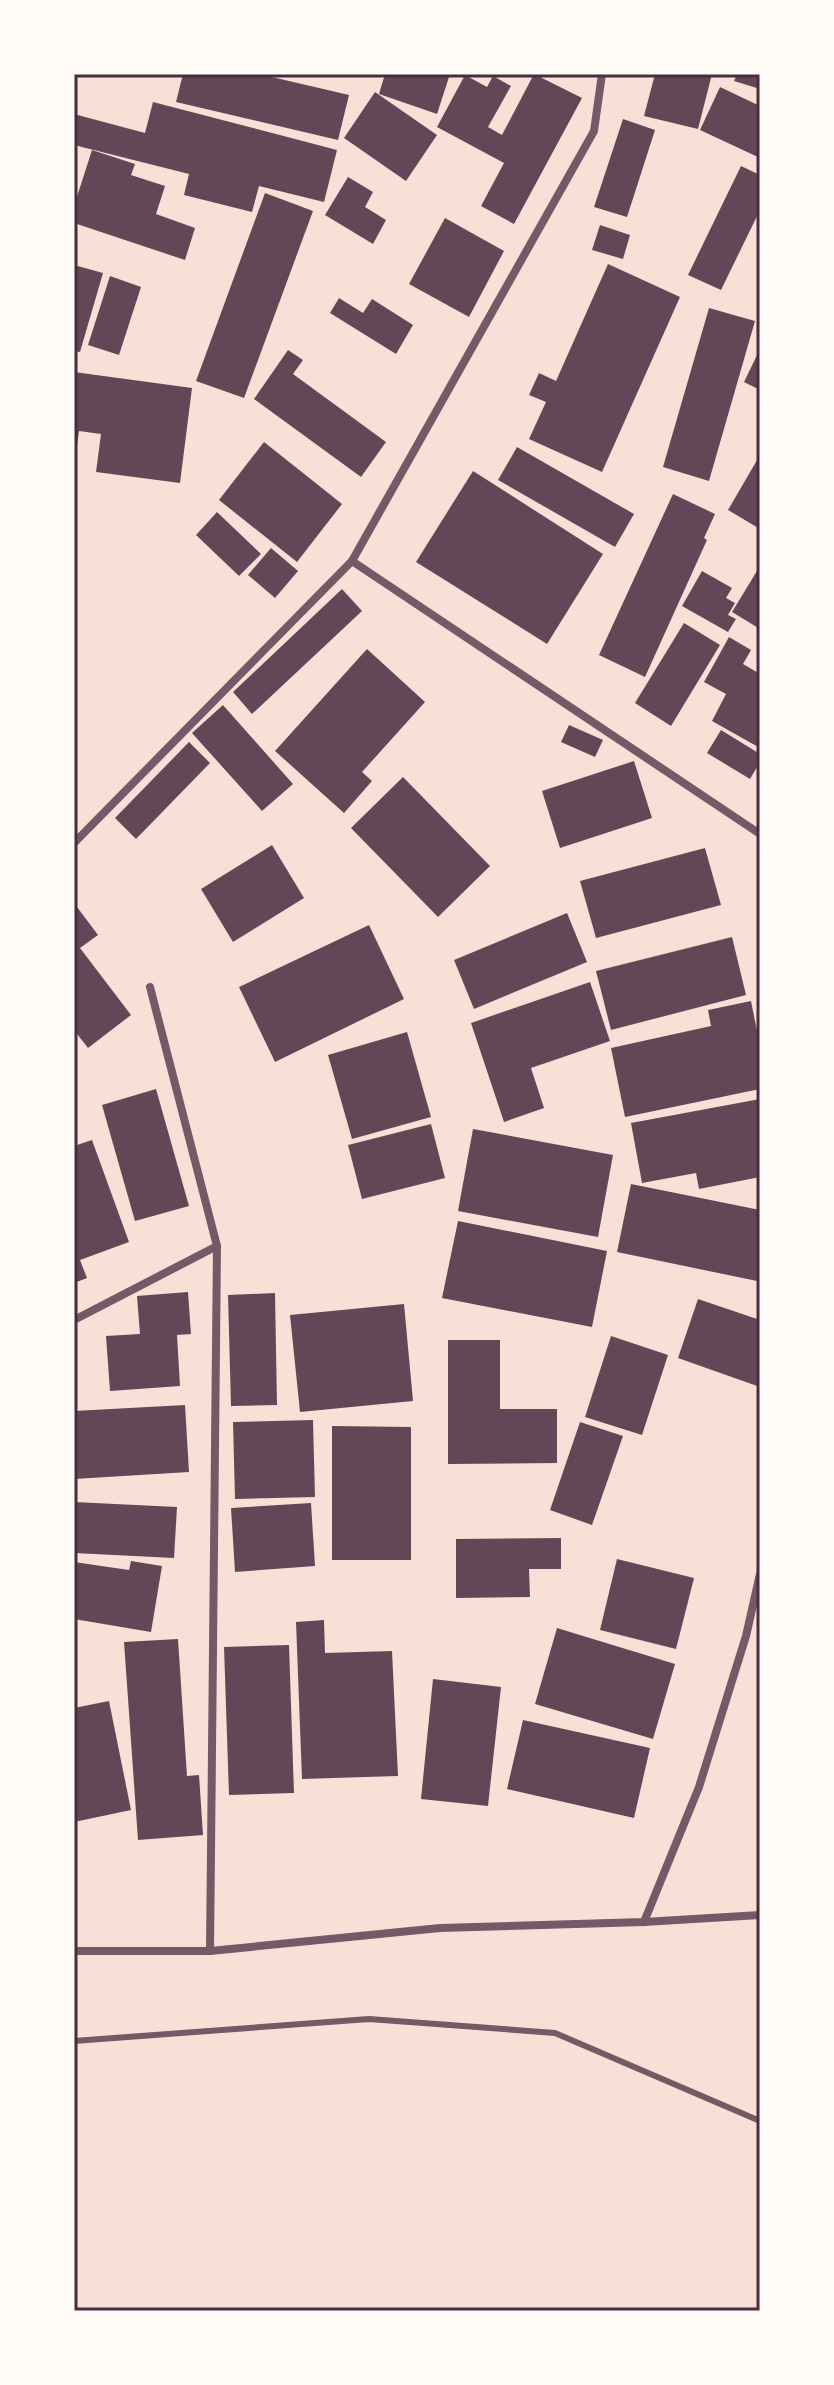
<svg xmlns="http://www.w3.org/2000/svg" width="834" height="2385" font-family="Bitter,serif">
<rect width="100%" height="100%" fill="#f7e1d7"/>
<!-- building -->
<g fill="#644757">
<polygon points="183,74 259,74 349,95 338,140 176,102"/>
<polygon points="385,74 450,74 437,114 379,94"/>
<polygon points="534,74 582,98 514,224 481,206 504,163 437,127 465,75 487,87 493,76 511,86 488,127 502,135"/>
<polygon points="655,74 712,74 698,129 644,116"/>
<polygon points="737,74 760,74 760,89 734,81"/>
<polygon points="720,87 760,106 760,158 700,130"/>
<polygon points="375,92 437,135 406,181 344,138"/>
<polygon points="153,102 337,150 324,202 259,186 252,212 184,195 189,174 74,145 74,114 145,133"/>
<polygon points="623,119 655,130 627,217 594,207"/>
<polygon points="92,150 135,164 131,175 165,186 156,214 195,228 185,260 74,223 74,206"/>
<polygon points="741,166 760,175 760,210 721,290 688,275"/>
<polygon points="348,177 373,192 365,207 386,220 373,244 325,215"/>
<polygon points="265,193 313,211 244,398 196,381"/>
<polygon points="445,218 504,251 469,317 409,284"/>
<polygon points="600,225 630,235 623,259 592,250"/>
<polygon points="608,264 680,297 602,472 529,439 546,402 529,395 539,373 556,381"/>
<polygon points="74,265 103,273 80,352 74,351"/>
<polygon points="110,276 141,287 119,355 88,345"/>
<polygon points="339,298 363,313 372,299 413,325 396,354 330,313"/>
<polygon points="709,308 755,321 709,481 663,467"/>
<polygon points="760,349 760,390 744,382"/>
<polygon points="288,350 303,360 293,374 386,442 361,477 254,399"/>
<polygon points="74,372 192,388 180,483 96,472 101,434 79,431 76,454 74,454"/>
<polygon points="264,442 342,504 297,562 219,500"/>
<polygon points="517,447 634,514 615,547 498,480"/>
<polygon points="760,455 760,529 728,510"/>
<polygon points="473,471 603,554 547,644 416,562"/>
<polygon points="673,494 715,514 704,538 707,540 645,677 599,655"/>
<polygon points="217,512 261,554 239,576 196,535"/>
<polygon points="271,548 298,571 275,598 248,575"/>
<polygon points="760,566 760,629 732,612"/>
<polygon points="702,571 732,588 726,598 735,603 728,615 736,619 728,632 682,606"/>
<polygon points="342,589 362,611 252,714 233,692"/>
<polygon points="684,623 720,645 671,726 635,703"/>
<polygon points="729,637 751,650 743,664 760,674 760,748 712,721 726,694 704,682"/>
<polygon points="367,649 425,702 362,772 372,781 344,813 275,751"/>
<polygon points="223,705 293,784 262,811 192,733"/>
<polygon points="569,725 603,740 595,757 561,742"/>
<polygon points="721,730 760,754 760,762 750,779 707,753"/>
<polygon points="189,742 210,763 136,839 115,818"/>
<polygon points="634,761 652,818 560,848 542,791"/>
<polygon points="403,777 490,866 438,917 351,828"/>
<polygon points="272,845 304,898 233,942 201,889"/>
<polygon points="705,848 721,905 596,938 580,881"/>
<polygon points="74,903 98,935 80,948 131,1015 88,1048 74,1030"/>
<polygon points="567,913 587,962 474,1009 454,960"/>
<polygon points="369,925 404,999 275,1062 239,987"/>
<polygon points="732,937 746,995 611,1030 596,971"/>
<polygon points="590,982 610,1041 531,1068 544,1108 504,1122 471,1023"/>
<polygon points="751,1001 760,1046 760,1089 625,1117 611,1048 711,1026 708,1010"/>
<polygon points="407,1032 431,1117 352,1139 328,1055"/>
<polygon points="156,1089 189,1206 135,1221 102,1105"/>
<polygon points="760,1099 760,1177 699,1189 696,1173 642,1183 631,1123"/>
<polygon points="431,1124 445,1178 362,1199 348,1145"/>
<polygon points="473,1129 613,1155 598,1237 458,1211"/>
<polygon points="92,1140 129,1242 80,1260 87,1278 74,1283 74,1146"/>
<polygon points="631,1184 760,1210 760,1265 757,1281 617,1252"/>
<polygon points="458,1221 607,1251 592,1327 442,1298"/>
<polygon points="188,1292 191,1334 177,1335 180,1386 110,1391 106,1336 140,1334 137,1296"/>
<polygon points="275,1293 277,1405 231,1406 228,1295"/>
<polygon points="698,1299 760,1320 760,1387 678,1358"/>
<polygon points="404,1304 413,1401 300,1412 290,1315"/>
<polygon points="611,1336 668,1355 642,1435 585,1417"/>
<polygon points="448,1340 500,1340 500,1409 557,1409 557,1463 448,1464"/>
<polygon points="185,1405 189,1472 74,1479 74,1411"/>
<polygon points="313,1420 315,1497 235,1499 233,1422"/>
<polygon points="580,1422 623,1436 592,1525 550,1510"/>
<polygon points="332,1426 411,1427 411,1560 332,1560"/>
<polygon points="74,1502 177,1507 174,1558 74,1553"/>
<polygon points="311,1503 315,1566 235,1572 231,1508"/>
<polygon points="561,1538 561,1569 529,1569 530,1597 456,1598 456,1539"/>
<polygon points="617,1559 694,1578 676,1649 600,1630"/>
<polygon points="131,1561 162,1566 151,1632 74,1619 74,1562 129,1570"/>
<polygon points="324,1620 325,1653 392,1651 398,1776 302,1779 296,1622"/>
<polygon points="557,1628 675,1664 653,1739 535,1704"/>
<polygon points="178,1639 187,1776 199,1775 203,1835 138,1840 124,1642"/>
<polygon points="289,1645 294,1793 229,1795 224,1647"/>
<polygon points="433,1679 501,1687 488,1806 421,1799"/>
<polygon points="109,1701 131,1810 74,1822 74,1708"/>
<polygon points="523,1720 650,1748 634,1818 507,1789"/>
</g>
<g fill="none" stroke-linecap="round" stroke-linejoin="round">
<!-- service -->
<polyline stroke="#755966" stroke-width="6" points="74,2041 369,2019 555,2033 760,2121"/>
<!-- minor -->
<g stroke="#755966" stroke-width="8">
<polyline points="352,561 760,834"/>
<polyline points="74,843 352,561 594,131 602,74"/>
<polyline points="150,987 217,1246 210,1951"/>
<polyline points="74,1320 217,1246"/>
<polyline points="644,1922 699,1787 746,1636 760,1574"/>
<polyline points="74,1951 210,1951 440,1928 644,1922 760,1915"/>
</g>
</g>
<!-- border -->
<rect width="834" height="2385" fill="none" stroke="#fffaf5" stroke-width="152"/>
<rect x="76" y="76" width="682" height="2233" fill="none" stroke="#4a2c40" stroke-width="3"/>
</svg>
